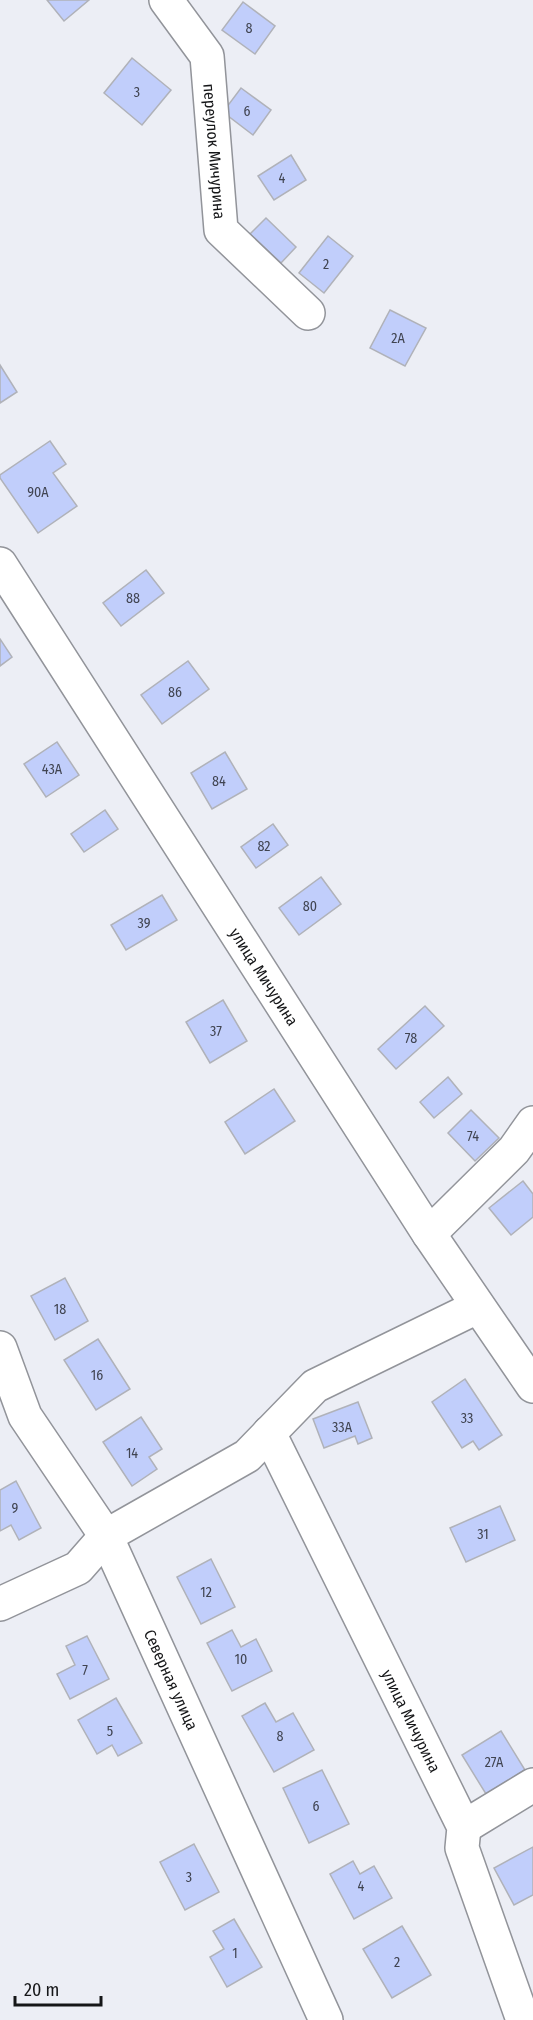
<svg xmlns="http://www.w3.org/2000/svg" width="533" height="2020" font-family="'Fira Sans Condensed',sans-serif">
<rect width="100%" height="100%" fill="#eceef5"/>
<!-- building -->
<g fill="#c1cefb" stroke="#b0b2b9" stroke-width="1.5">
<polygon points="47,0 89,0 64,21"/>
<polygon points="243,2 275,26 255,54 222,30"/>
<polygon points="132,58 171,90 142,125 104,93"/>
<polygon points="241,88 271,110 253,135 223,112"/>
<polygon points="291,155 306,180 274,200 258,176"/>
<polygon points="266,218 296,247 281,263 250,234"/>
<polygon points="328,236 353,256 324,293 299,273"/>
<polygon points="390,310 426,328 405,366 370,348"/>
<polygon points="0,365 17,392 0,403"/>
<polygon points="50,441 66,464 53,473 77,506 38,533 0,478 0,475"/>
<polygon points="146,570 164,593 121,626 103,603"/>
<polygon points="0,639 12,657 0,666"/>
<polygon points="188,661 209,689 162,724 141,695"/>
<polygon points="57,742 79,775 46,797 24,764"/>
<polygon points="225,752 247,789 212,809 191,773"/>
<polygon points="105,810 118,829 84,852 71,834"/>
<polygon points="273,824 288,845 256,868 241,847"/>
<polygon points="321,877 341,904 299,935 279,908"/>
<polygon points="162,895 177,920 126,950 111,925"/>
<polygon points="223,1000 247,1041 210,1063 186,1022"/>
<polygon points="425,1006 444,1026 396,1069 378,1049"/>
<polygon points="448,1077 462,1094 434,1118 420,1102"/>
<polygon points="274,1089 295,1121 245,1154 225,1122"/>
<polygon points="471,1110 499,1138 475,1161 448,1133"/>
<polygon points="523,1181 533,1194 533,1217 511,1235 489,1208"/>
<polygon points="65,1278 88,1321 55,1340 31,1296"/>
<polygon points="98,1339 130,1389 96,1410 64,1360"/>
<polygon points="465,1379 502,1435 479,1450 473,1441 462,1448 432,1402"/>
<polygon points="358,1402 372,1438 358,1444 355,1436 324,1448 313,1419"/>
<polygon points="141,1417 162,1449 149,1457 157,1469 132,1486 103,1442"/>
<polygon points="16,1481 41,1528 19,1540 11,1525 0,1531 0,1490"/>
<polygon points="500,1506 515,1540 466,1562 450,1528"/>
<polygon points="211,1559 235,1607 201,1624 177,1577"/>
<polygon points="232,1630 241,1647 256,1639 272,1671 232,1691 207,1643"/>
<polygon points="87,1636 109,1679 70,1699 57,1674 75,1665 66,1646"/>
<polygon points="116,1698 142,1743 118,1756 112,1745 97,1754 78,1720"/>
<polygon points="265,1703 276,1722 293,1713 314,1750 274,1772 242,1716"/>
<polygon points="501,1731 525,1770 486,1794 462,1755"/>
<polygon points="322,1770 349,1824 309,1843 283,1788"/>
<polygon points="194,1844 219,1892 185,1910 160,1862"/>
<polygon points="533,1847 533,1895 514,1905 494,1868"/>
<polygon points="353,1861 360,1874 374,1866 392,1898 354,1919 330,1874"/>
<polygon points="234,1919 262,1967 227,1987 210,1957 224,1949 213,1931"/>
<polygon points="402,1926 431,1975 392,1998 363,1949"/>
</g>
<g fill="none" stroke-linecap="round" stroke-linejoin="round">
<!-- minor casing -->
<g stroke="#92949a" stroke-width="36">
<g id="minor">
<path id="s1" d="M166,0L207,56L221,230L308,313"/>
<path id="s2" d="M0,564L429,1234L533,1386"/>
<polyline points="429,1234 514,1150 533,1123"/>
<path id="s3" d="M0,1348L25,1416L106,1536L326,2020"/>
<path id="s4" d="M269,1433L464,1827L462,1848L523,2020"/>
<polyline points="0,1604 78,1568 106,1536 247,1456 315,1386 477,1307"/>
<polyline points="464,1827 533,1785"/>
</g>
</g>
<!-- minor -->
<use href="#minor" stroke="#fff" stroke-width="33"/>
</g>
<g text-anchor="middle" stroke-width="4.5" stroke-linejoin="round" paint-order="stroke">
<!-- number labels -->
<g font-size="14" fill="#404451">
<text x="249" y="33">8</text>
<text x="137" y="97">3</text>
<text x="247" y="116">6</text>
<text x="282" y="183">4</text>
<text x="326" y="269">2</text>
<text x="398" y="343">2А</text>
<text x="38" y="497">90А</text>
<text x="133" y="603">88</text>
<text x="175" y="697">86</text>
<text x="52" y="774">43А</text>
<text x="219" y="786">84</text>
<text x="264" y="851">82</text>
<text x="310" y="911">80</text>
<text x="144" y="928">39</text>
<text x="216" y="1036">37</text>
<text x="411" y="1043">78</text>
<text x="473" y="1141">74</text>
<text x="60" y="1314">18</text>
<text x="97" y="1380">16</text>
<text x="467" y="1423">33</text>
<text x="342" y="1432">33А</text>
<text x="132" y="1458">14</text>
<text x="15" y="1513">9</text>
<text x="483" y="1539">31</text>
<text x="206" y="1597">12</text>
<text x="241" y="1664">10</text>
<text x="85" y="1675">7</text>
<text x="110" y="1736">5</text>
<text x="280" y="1741">8</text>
<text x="494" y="1767">27А</text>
<text x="316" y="1811">6</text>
<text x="189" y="1882">3</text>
<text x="361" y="1891">4</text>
<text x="235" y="1958">1</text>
<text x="397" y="1967">2</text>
</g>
<!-- street labels -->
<g font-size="16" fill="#151618" stroke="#eceef5">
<text dy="6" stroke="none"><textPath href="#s1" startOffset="165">переулок Мичурина</textPath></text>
<text dy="6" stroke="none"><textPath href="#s2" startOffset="490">улица Мичурина</textPath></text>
<text dy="6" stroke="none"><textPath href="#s3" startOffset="375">Северная улица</textPath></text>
<text dy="6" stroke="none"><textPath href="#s4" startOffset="321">улица Мичурина</textPath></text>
</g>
</g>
<!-- scale -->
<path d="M15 1996v9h86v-9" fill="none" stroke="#151618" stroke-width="3"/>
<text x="24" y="1996" font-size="18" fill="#151618" stroke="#eceef5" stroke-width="4.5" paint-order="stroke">20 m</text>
</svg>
